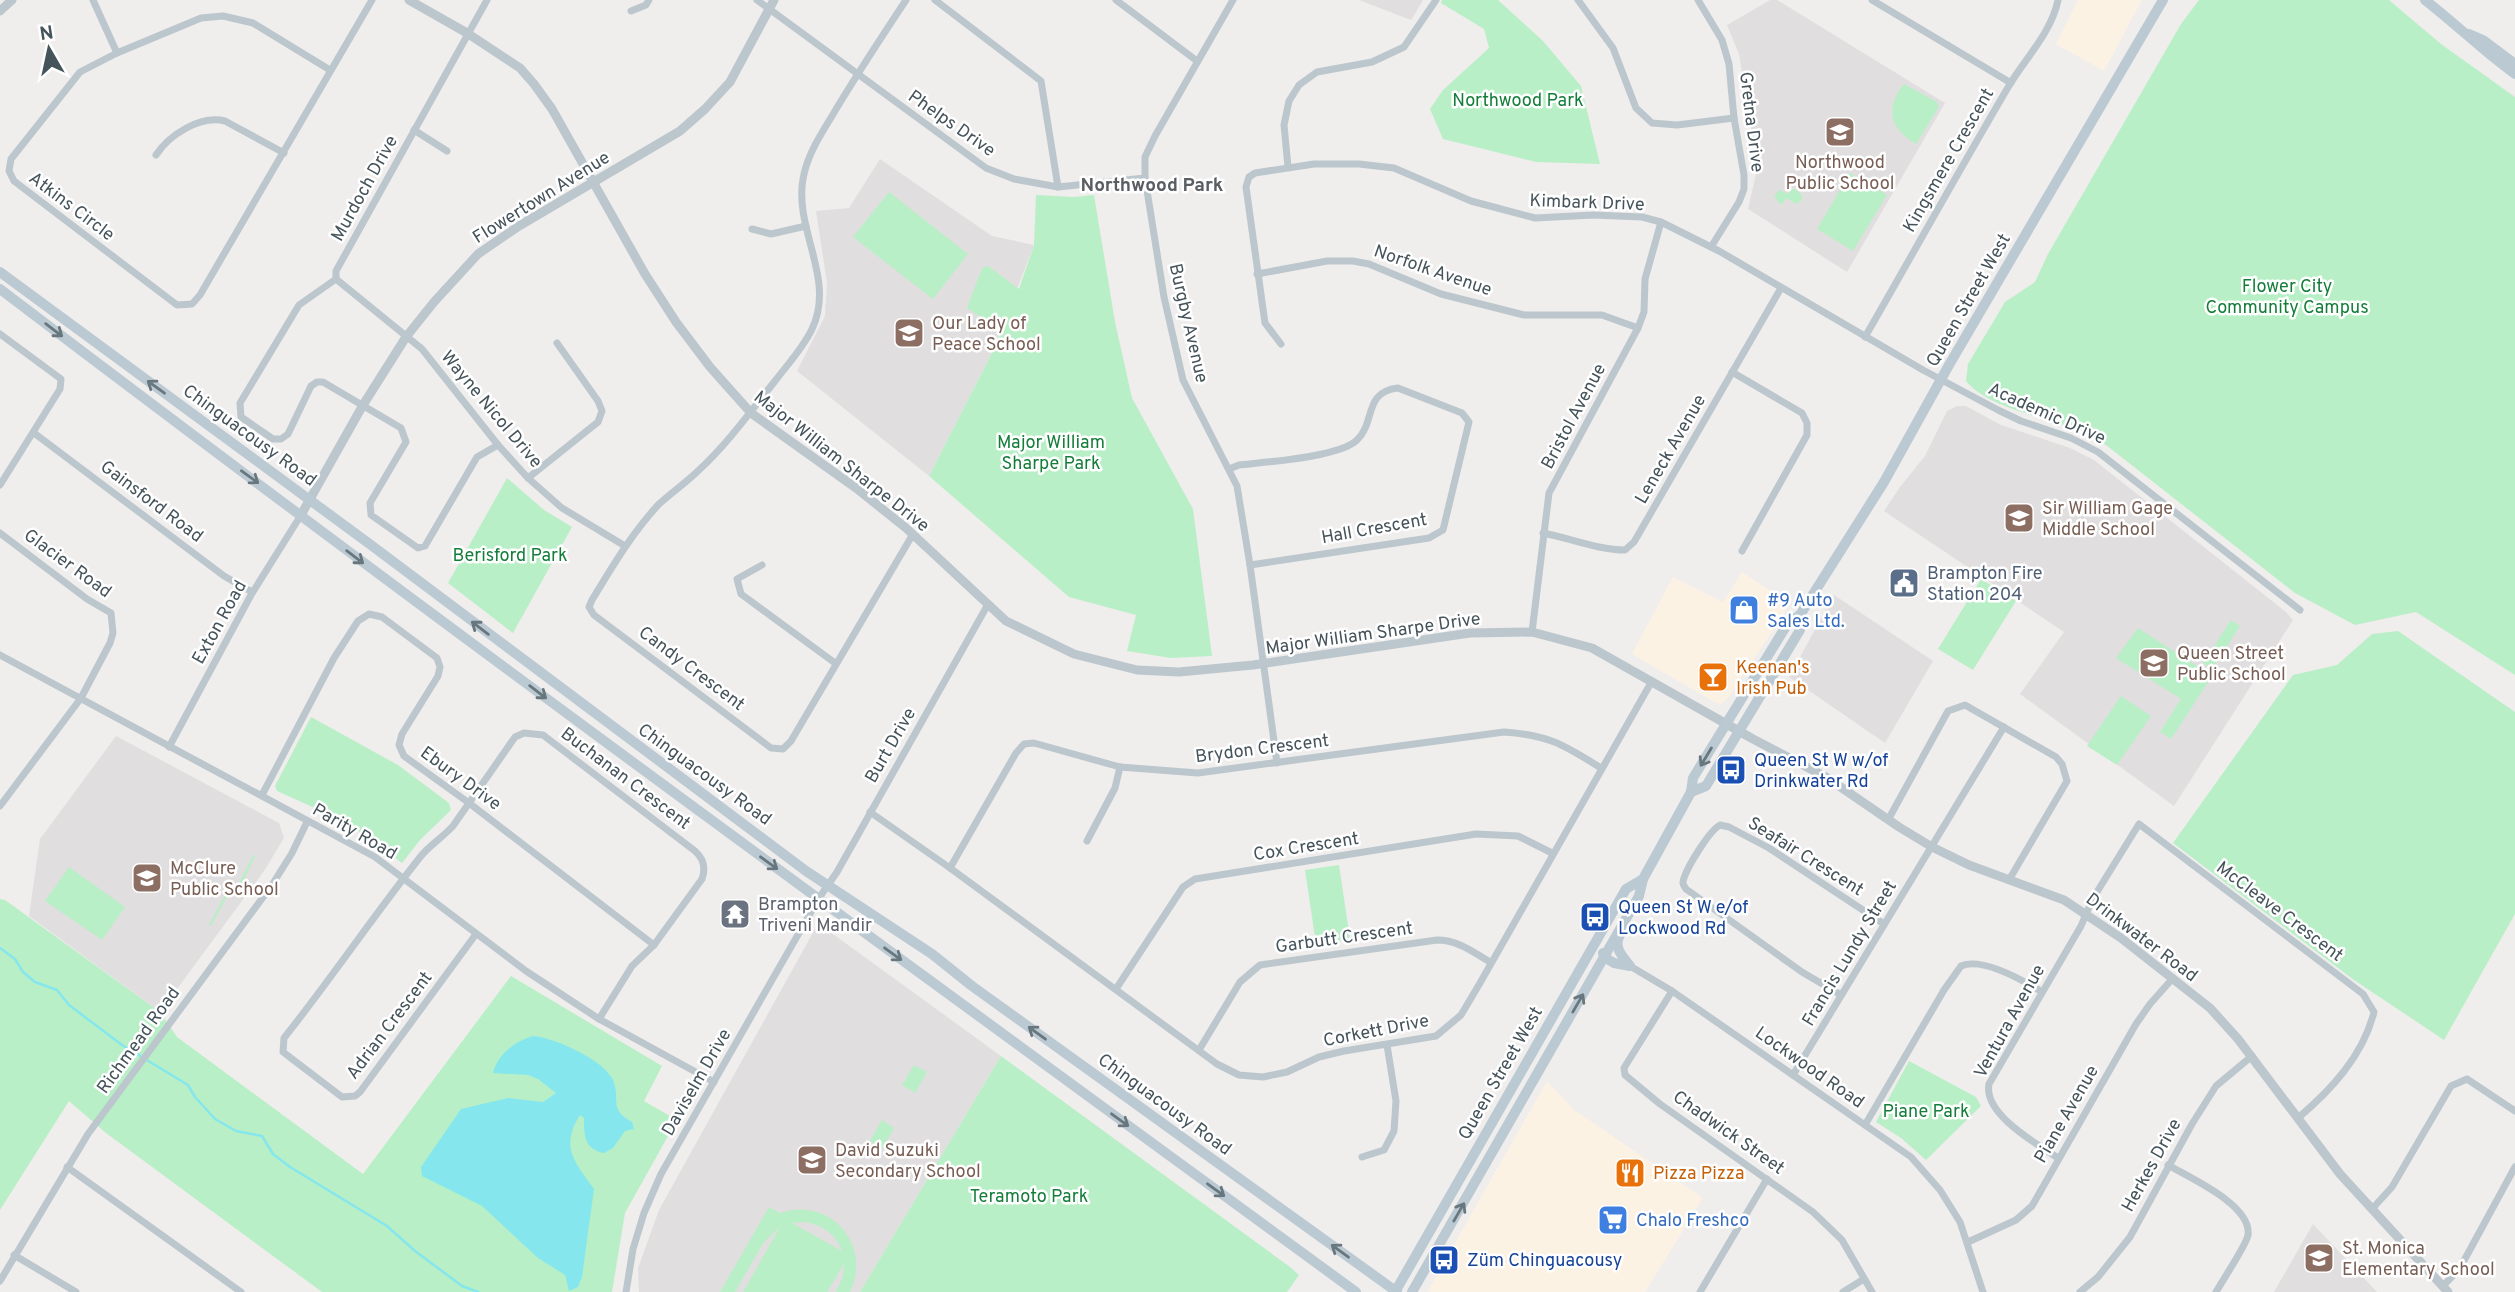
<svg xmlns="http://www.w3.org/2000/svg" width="2515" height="1292" font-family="Overpass,sans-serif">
<rect width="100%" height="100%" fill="#f0eded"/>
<!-- commercial -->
<g fill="#fcf2e4">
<polygon points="2078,0 2142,0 2104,71 2056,44"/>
<polygon points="1742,572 1790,604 1728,698 1721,704 1716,703 1632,654 1673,577 1723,602"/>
<polygon points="1547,1081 1573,1109 1703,1198 1645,1292 1430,1292 1428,1291 1435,1278"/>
</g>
<!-- education -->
<g fill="#e1dedf">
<polygon points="1359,0 1423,0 1411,20"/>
<polygon points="1770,0 1777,0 1945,103 1847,272 1748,209 1756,174 1754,147 1739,54 1727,25"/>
<polygon points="880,159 992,236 1034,245 994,349 929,476 797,371 825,316 827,283 816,211 849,208"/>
<polygon points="1957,406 1966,406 2001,425 2070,448 2094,460 2286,612 2293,620 2174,806 2020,694 2064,632 1884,511 1900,487 1925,456 1947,411"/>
<polygon points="1834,595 1933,661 1885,743 1789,677"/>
<polygon points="116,736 279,823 284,838 264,871 160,1012 29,916 40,839"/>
<polygon points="815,929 818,931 826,929 1001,1056 860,1292 639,1292 638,1268 659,1210"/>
<polygon points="2313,1224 2377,1292 2274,1292"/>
</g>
<!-- green -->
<g fill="#b9efc6" fill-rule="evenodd">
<polygon points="1442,0 1498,0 1543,41 1581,86 1600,164 1536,162 1443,139 1430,109 1443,90 1489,48 1484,29 1441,3"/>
<path d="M2199,0H2389L2441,44L2515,97V675L2416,612L2355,625L2295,593L2106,445C2095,438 2083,432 2071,428C2041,416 1987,407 1966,381L1968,364L2005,302L2035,282L2048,254L2181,24Z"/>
<path d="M1904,84L1937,102L1939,107L1916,144C1889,129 1885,107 1904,84Z"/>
<polygon points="1850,173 1887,195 1853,251 1817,229"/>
<polygon points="1791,189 1795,189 1802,195 1802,200 1796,204 1787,198 1781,205 1774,197 1779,190 1788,194"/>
<polygon points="889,192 968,254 933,299 853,237"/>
<polygon points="1036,195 1074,197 1094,195 1115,322 1132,398 1193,509 1212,656 1171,658 1127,651 1136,615 1069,597 929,476 994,349 1007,317 984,319 967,308 982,268 988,266 1019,289 1034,245"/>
<polygon points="507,478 544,510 572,527 513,633 448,583"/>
<polygon points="1981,579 2016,601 1973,670 1938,649"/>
<polygon points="2231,620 2240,626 2212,669 2203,663"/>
<polygon points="2138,628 2212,676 2171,739 2160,732 2181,699 2116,658"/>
<polygon points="2398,631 2515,712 2515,914 2444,1040 2354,980 2173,843 2293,675 2337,665 2372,634"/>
<polygon points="2121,696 2151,716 2117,765 2087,746"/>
<polygon points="311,717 398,765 449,803 451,810 420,840 402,863 346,822 277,791 275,786"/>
<polygon points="254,854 255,857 240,887 230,891 211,926 209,925 232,882 238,885"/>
<polygon points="1339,865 1350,939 1316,944 1305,870"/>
<polygon points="69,867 125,907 102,940 45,901"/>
<polygon points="0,899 5,900 160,1012 177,1037 363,1174 511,976 662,1066 644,1101 677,1120 625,1213 612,1292 322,1292 106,1133 69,1101 0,1210"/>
<polygon points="1001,1056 1290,1267 1299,1275 1287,1292 860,1292"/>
<polygon points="1909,1061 1976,1097 1981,1106 1926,1160 1901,1138 1876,1122"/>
<polygon points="914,1065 927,1072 915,1093 902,1085"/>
<polygon points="882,1120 894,1128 882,1149 870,1141"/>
<path d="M769,1207L780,1213C829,1196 873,1244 850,1292H836L843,1276L844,1264L827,1292H743L780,1227L764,1242L735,1292H720ZM805,1222C823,1225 836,1234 842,1251L792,1223Z"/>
</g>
<!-- water -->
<path fill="#85e7ed" d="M533,1036C555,1038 603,1059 613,1080C621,1099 608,1109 632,1122L634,1129L625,1131L613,1148L604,1153C584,1149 584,1135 584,1118L580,1115C560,1147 574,1161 594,1189L582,1277L578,1287L569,1291L565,1275L538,1258L482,1206L422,1176L421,1167L461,1109L508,1098L543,1102L556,1093L538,1079L528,1075L493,1073C497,1055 515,1041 533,1036Z"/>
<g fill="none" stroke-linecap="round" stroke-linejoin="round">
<!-- stream -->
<polyline stroke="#85e7ed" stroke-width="2.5" points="0,948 15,959 23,972 35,982 57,990 69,1005 122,1045 188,1085 195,1097 215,1119 236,1131 262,1136 273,1154 290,1167 387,1226 415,1251 462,1286 478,1292"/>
<!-- minor -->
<g stroke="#bbc7cd" stroke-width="7">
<polyline points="93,0 117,53"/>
<polyline points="487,0 336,271 336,279 422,349 498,445 528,478 562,508 625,546"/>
<polyline points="757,0 986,168 1014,179 1058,187 1145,178"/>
<path d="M906,0C881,38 855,77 832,116C820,136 807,155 803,179C794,230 836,279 812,329C803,348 788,364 775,381C751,411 728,443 699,470C687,482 672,492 659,504C632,533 612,567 592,600L589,607L594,615L771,748L783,749L791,741L913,534"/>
<polyline points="935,0 1041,81 1058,187"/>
<polyline points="1116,0 1197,61"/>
<polyline points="1233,0 1155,136 1145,157 1145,178 1164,297 1183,380 1237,486 1250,565 1277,763"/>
<polyline points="1578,0 1613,48 1636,108 1652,123 1677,125 1734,118"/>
<polyline points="1698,0 1722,40 1729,64 1734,118 1744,175 1744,189 1739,202 1711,247"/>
<polyline points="1872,0 2011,83"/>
<polyline points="631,11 646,5 649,0"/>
<polyline points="330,70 253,23 223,16 201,18 117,53 80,72 11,159 9,171 14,181 177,305 192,304 200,295 372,0"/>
<polyline points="414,130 447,151"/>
<path d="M156,155C169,135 200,115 225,121L284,153"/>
<polyline points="1288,167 1284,125 1289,101 1299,85 1317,72 1372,62 1404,47 1436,0"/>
<polyline points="752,229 771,234 806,226"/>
<polyline points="1257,274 1327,261 1353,261 1369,264 1441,294 1524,315 1602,315 1638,328"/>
<polyline points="336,279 299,305 240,403 241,417 273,439 281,439 288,434 311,386 317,382 323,382 401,428 406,442 370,503 371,515 418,548 425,546 477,457 498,445"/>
<polyline points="0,334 61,379 60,389 0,485"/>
<path d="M1865,337C1914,252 1961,167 2010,84C2026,58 2052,31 2058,0"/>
<polyline points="1281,344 1265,323 1246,187 1249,177 1255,173 1314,164 1359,164 1394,168 1471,201 1535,218 1593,215 1642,217 1661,222 1719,251 1923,370 1998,410 2021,421 2071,438 2098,452 2300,610"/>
<polyline points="1732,372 1802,413 1807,423 1807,435 1742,551"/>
<polyline points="34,433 224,576 252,592"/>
<path d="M1229,469L1239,465C1266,462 1340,457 1357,440C1376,422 1363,392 1398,388L1462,413L1469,422L1443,530L1429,538L1250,565"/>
<polyline points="528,478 598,422 602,411 598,401 557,343"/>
<polyline points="0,533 87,599 111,613 113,633 110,643 81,698 0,806"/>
<path d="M1543,533C1570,538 1598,550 1625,550L1634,542L1781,288"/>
<polyline points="762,565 737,579 741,594 835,663"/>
<polyline points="1532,632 1549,493 1638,328 1644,312 1645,279 1661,222"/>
<polyline points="0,655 375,857 526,971 599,1019 714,1082"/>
<polyline points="169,747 251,595 301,515"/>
<polyline points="262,795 334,658 358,621 369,614 382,617 437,658 440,667 438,676 402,734 399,745 404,756 469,803 654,945"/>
<polyline points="870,812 950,868 1217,1064 1239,1075 1263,1077 1287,1072 1319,1057 1344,1051 1436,1036 1461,1015 1480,983 1652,681"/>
<polyline points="1888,820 1948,711 1965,705 2056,757 2062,764 2067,781 2009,880"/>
<polyline points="1087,841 1115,788 1120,767"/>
<path d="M950,868L1016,753L1024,744L1034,743L1120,767L1198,773L1504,732C1549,735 1564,745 1601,768"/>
<path d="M476,934L360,1092L355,1096L342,1097L283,1052L284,1038C331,979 374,915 421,856C430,845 443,837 453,826L515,737L524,733L543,735L695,851C704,859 706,868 702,879L654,945L632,966L599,1019"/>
<polyline points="1630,966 1672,991 1911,1157 1940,1190 1960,1222 1983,1292"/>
<polyline points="1116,989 1183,887 1195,879 1476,834 1518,836 1552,853"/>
<polyline points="1672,991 1624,1068 1625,1075 1660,1104 1813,1212 1842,1240 1872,1292"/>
<path d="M1841,995L1802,972L1686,889C1683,884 1682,884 1684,878C1688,866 1709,831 1720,825L1729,827L1769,848L1884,924"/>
<path d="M1199,1050L1240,982L1260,965L1437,940C1458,940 1473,952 1490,962"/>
<polyline points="1793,1075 2004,727"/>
<path d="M1865,1125L1944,990L1961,966C1982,957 2024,981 2042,992"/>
<polyline points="1362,1157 1384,1150 1394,1131 1396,1101 1387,1045"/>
<path d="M2058,1158C2037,1144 1983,1114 1989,1084L2081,926L2092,900L2139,824L2363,994L2374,1012C2363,1056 2331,1090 2298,1118"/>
<path d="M2168,1165C2190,1178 2252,1205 2248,1235C2247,1244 2222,1281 2216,1292"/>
<polyline points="67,1167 241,1292"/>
<polyline points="2372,1209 2392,1187 2451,1086 2467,1079 2515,1111"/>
<polyline points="1968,1242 2016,1220 2032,1206 2136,1024 2150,1004 2173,978"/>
<polyline points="14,1255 76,1292"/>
<polyline points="0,1281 88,1134 272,885 292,853 307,822"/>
<polyline points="2443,1286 2460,1268 2515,1167"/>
<polyline points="626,1292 633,1249 644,1213 661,1174 819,898 837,872 987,606"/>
<polyline points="1700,1292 1767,1179"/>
<polyline points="1843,1292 1864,1279"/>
<polyline points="2080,1292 2098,1277 2130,1237 2192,1124 2216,1086 2252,1056"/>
</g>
<!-- tertiary -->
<g stroke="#bbc7cd" stroke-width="9">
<polyline points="409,0 467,33 520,68 534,84 552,109 645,274 676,322 710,367 751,413 856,488 906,528 1006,621 1074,654 1137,670 1179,672 1253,665 1470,633 1532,632 1592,648 1753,739 1826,777 1899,827 1932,847 1969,865 2064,900 2121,938 2210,1008 2238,1039 2340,1174 2448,1292"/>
<polyline points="0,11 12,0"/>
<polyline points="301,515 363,405 406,337 434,302 478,254 519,226 680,131 705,109 730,82 774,0"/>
</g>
<!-- secondary -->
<g stroke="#bac9d2" stroke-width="10">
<path d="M2425,0C2456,24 2483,51 2515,74"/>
<polyline points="2469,34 2483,40 2515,64"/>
<polyline points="0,272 371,545 806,871 932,954 972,986 1397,1292"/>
<path d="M0,289C447,629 902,960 1356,1292"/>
<polyline points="1691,792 1706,786 1800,630 1800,615"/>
<path d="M1620,935C1613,947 1622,956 1630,966"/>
<polyline points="1603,953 1604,957 1614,963 1630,966"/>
<polyline points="1395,1292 1626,889 1643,879"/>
<polyline points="1412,1292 1639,896 1643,879 1691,792 1693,778 1788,623 1800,615 1884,482 1949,365 2163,0"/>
</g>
</g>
<!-- one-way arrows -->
<defs><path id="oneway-shaft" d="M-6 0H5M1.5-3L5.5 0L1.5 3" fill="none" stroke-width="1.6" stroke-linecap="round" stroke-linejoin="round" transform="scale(1.75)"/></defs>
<g stroke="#68767e">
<use href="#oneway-shaft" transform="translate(54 330) rotate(37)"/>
<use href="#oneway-shaft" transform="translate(156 387) rotate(-144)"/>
<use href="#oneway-shaft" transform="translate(250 477) rotate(36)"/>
<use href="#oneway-shaft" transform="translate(355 557) rotate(37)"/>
<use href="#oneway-shaft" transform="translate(480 628) rotate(-143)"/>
<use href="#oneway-shaft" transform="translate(538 692) rotate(37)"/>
<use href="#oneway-shaft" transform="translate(1706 757) rotate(121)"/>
<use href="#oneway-shaft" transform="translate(769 863) rotate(36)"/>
<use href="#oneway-shaft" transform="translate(893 954) rotate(36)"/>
<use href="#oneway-shaft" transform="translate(1578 1003) rotate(-60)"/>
<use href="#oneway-shaft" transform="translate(1037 1033) rotate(-144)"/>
<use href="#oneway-shaft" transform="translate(1120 1120) rotate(36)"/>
<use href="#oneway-shaft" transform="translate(1216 1190) rotate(36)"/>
<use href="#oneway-shaft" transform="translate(1459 1212) rotate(-60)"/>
<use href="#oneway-shaft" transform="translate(1340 1251) rotate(-144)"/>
</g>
<!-- icons -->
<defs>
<g id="school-square" transform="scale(1.575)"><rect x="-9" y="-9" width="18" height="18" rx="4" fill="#8d6e63" stroke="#fff"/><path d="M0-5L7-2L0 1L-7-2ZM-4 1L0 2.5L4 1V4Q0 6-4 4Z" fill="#fff"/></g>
<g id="civic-square" transform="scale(1.575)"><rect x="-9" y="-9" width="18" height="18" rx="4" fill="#5c6f8a" stroke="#fff"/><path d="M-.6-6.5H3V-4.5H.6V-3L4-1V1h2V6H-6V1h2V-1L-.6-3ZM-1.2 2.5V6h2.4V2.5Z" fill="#fff"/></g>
<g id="shop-square" transform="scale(1.575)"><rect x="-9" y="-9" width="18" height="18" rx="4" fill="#3f7fe0" stroke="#fff"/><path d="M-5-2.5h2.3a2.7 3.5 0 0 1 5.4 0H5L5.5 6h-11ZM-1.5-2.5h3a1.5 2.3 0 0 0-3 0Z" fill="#fff"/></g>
<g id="bar-square" transform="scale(1.575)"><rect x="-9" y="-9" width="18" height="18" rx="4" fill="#e8710a" stroke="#fff"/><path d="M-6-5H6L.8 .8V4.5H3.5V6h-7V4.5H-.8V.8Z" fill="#fff"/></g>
<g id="bus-square" transform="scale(1.575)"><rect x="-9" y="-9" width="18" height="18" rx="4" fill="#1a4fb4" stroke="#fff"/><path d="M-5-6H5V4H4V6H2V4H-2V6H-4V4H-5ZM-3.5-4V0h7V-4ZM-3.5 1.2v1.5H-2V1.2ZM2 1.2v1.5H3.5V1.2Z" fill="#fff"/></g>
<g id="temple-square" transform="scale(1.575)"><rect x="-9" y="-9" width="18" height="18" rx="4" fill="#6b7280" stroke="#fff"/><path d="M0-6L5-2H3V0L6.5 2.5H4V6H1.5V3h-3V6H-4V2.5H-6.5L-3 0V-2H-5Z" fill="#fff"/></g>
<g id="restaurant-square" transform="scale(1.575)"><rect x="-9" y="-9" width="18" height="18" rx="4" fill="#e8710a" stroke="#fff"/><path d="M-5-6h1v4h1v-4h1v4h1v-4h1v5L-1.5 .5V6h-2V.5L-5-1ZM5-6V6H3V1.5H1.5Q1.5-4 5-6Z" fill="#fff"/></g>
<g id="supermarket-square" transform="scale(1.575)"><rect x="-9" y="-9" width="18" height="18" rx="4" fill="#3f7fe0" stroke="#fff"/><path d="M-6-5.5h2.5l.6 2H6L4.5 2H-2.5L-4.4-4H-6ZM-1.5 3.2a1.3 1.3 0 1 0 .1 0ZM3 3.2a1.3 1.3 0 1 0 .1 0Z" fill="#fff"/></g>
</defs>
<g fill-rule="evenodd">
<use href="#school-square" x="1840" y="132"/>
<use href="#school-square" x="909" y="333"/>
<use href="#school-square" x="2019" y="518"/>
<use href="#civic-square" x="1904" y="583"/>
<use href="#shop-square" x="1744" y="610"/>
<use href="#school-square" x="2154" y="663"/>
<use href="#bar-square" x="1713" y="677"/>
<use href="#bus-square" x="1731" y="770"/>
<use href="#school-square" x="147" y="878"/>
<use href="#temple-square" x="735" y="914"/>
<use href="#bus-square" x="1595" y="917"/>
<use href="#school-square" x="812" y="1160"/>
<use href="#restaurant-square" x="1630" y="1173"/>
<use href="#supermarket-square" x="1613" y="1220"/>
<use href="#school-square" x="2319" y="1258"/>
<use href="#bus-square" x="1444" y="1260"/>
</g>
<g text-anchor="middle" stroke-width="5" stroke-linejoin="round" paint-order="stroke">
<!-- park labels -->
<g font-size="18" fill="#147d3a" stroke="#fff">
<text x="1518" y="106">Northwood Park</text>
<text x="2287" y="292">Flower City<tspan x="2287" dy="21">Community Campus</tspan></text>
<text x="1051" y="448">Major William<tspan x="1051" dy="21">Sharpe Park</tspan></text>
<text x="510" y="561">Berisford Park</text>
<text x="1926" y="1117">Piane Park</text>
<text x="1029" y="1202">Teramoto Park</text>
</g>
<!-- street labels -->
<g font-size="18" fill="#45535a" stroke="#fff">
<text transform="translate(1752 122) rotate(83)" y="6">Gretna Drive</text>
<text transform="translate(952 123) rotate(35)" y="6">Phelps Drive</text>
<text transform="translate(1948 160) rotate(-60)" y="6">Kingsmere Crescent</text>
<text transform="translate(364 188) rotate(-61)" y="6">Murdoch Drive</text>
<text transform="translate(541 197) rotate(-32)" y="6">Flowertown Avenue</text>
<text transform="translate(1587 202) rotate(2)" y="6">Kimbark Drive</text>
<text transform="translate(72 206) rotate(37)" y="6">Atkins Circle</text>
<text transform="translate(1433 270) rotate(19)" y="6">Norfolk Avenue</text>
<text transform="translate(1968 300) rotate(-60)" y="6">Queen Street West</text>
<text transform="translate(1189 323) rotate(77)" y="6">Burgby Avenue</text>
<text transform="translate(492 409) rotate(50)" y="6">Wayne Nicol Drive</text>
<text transform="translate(2047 413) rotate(24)" y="6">Academic Drive</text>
<text transform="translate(1573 416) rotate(-62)" y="6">Bristol Avenue</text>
<text transform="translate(250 435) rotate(36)" y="6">Chinguacousy Road</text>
<text transform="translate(1670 449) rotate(-60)" y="6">Leneck Avenue</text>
<text transform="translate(842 461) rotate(38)" y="6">Major William Sharpe Drive</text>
<text transform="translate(152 501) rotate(37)" y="6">Gainsford Road</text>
<text transform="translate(1374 528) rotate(-10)" y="6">Hall Crescent</text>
<text transform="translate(68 563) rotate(36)" y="6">Glacier Road</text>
<text transform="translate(219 622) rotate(-61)" y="6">Exton Road</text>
<text transform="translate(1373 633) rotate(-8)" y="6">Major William Sharpe Drive</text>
<text transform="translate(692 668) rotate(37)" y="6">Candy Crescent</text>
<text transform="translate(890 745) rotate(-60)" y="6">Burt Drive</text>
<text transform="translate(1262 748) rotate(-7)" y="6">Brydon Crescent</text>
<text transform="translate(705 774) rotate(36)" y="6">Chinguacousy Road</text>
<text transform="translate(461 778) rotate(36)" y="6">Ebury Drive</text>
<text transform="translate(626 778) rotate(37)" y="6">Buchanan Crescent</text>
<text transform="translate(355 831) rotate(30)" y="6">Parity Road</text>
<text transform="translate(1306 846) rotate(-9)" y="6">Cox Crescent</text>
<text transform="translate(1806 856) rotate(32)" y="6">Seafair Crescent</text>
<text transform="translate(2280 911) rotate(37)" y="6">McCleave Crescent</text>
<text transform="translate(1344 937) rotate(-8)" y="6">Garbutt Crescent</text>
<text transform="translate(2142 937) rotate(37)" y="6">Drinkwater Road</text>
<text transform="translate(1849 953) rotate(-59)" y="6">Francis Lundy Street</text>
<text transform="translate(2009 1021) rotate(-61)" y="6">Ventura Avenue</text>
<text transform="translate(389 1025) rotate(-53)" y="6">Adrian Crescent</text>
<text transform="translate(1376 1030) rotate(-11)" y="6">Corkett Drive</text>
<text transform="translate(138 1040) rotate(-54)" y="6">Richmead Road</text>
<text transform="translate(1810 1067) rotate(35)" y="6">Lockwood Road</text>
<text transform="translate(1500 1073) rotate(-60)" y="6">Queen Street West</text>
<text transform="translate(696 1082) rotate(-60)" y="6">Daviselm Drive</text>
<text transform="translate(1165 1104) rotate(36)" y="6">Chinguacousy Road</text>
<text transform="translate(2066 1114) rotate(-60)" y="6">Piane Avenue</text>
<text transform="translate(1729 1132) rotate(35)" y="6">Chadwick Street</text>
<text transform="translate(2151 1165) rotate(-61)" y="6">Herkes Drive</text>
</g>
<!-- education labels -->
<g font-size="18" fill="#785e54" stroke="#fff" text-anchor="start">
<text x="1840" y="168" text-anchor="middle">Northwood<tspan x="1840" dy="21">Public School</tspan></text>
<text x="932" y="329">Our Lady of<tspan x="932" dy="21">Peace School</tspan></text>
<text x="2042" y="514">Sir William Gage<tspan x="2042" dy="21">Middle School</tspan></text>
<text x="2177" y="659">Queen Street<tspan x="2177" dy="21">Public School</tspan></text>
<text x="170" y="874">McClure<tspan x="170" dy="21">Public School</tspan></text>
<text x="835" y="1156">David Suzuki<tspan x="835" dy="21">Secondary School</tspan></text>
<text x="2342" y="1254">St. Monica<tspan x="2342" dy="21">Elementary School</tspan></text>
</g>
<!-- service labels -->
<g font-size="18" fill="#4e5e75" stroke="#fff" text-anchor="start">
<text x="1927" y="579">Brampton Fire<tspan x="1927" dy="21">Station 204</tspan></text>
</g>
<!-- shop labels -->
<g font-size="18" fill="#366cbe" stroke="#fff" text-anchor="start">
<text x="1767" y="606">#9 Auto<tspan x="1767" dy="21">Sales Ltd.</tspan></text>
<text x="1636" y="1226">Chalo Freshco</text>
</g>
<!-- food labels -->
<g font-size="18" fill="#c56008" stroke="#fff" text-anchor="start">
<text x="1736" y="673">Keenan's<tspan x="1736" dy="21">Irish Pub</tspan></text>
<text x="1653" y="1179">Pizza Pizza</text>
</g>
<!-- transit labels -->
<g font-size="18" fill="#164399" stroke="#fff" text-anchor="start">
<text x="1754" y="766">Queen St W w/of<tspan x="1754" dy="21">Drinkwater Rd</tspan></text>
<text x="1618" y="913">Queen St W e/of<tspan x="1618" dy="21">Lockwood Rd</tspan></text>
<text x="1467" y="1266">Züm Chinguacousy</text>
</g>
<!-- worship labels -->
<g font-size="18" fill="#5b616d" stroke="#fff" text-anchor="start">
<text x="758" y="910">Brampton<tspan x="758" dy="21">Triveni Mandir</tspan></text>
</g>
<!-- neighbourhood labels -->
<g font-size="19" font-weight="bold" fill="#595e62" stroke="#fff">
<text x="1152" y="191">Northwood Park</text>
</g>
</g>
<!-- north arrow -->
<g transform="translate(49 49) rotate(351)" stroke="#ffffff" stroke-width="5" paint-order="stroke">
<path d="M0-5L12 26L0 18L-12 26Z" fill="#45535a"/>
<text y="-10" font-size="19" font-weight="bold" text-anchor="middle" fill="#45535a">N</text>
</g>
</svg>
